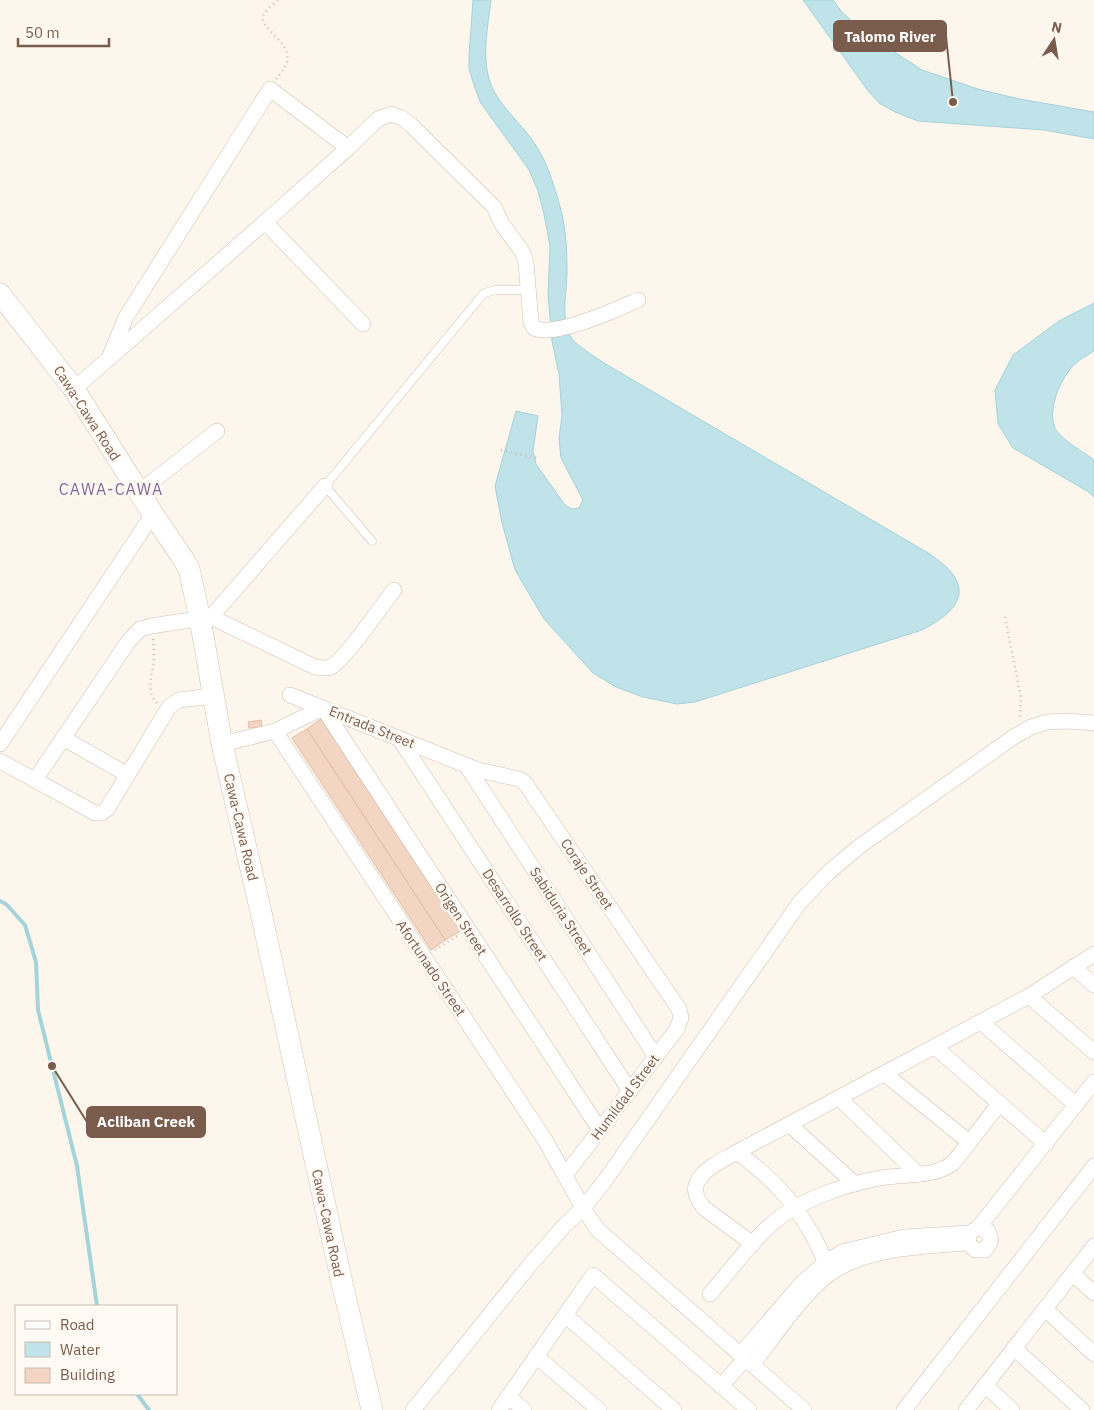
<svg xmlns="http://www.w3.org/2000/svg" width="1094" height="1410" font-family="'IBM Plex Sans',sans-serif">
<rect width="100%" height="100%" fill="#fdf6ec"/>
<!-- water -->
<g fill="#bfe3e8" stroke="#a5d3da">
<path d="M473,0H491C488,25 482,54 489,79C496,104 523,124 537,147C549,166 556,192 562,214C566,232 567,252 567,271C567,294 560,315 571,337C575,345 596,357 604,363L930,554C937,560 946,565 951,572C974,600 943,619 922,630L695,702L677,704L643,697L616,687L593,673L544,619L515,570L502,523L495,486L516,411L538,416L533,451L536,464L565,505L572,509L579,508L583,500L561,458L559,439L562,415L559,374L552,341L548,294L550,246L544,214L538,191L529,170L480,102L474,85L469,69V55Z"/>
<polygon points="803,0 833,0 842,12 853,22 890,49 922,70 981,90 1020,99 1094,112 1094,139 1044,130 918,121 895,112 879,103 868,91"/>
<path d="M1094,303V351C1088,355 1080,359 1075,364C1061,377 1047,409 1055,428C1060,439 1084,452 1094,460V497L1087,491L1013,448L998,424L995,390L1013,355L1059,321Z"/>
</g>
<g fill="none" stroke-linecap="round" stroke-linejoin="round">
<!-- stream -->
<g stroke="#a5d3da" stroke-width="4">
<polyline points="0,901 6,904 25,925 36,962 38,1010 77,1166 97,1306"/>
<polyline points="137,1394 149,1410"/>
</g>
</g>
<!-- building -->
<g fill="#f3d5c3" stroke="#e6bba3">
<polygon points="321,719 460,931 445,940 307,729"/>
<polygon points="261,720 262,727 249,728 248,722"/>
<polygon points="307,729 445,940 431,950 292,738"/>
</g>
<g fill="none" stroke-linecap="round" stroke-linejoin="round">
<!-- lane casing -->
<g stroke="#d1beb0" stroke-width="9">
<polyline id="lane" points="372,541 325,486 484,293 496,290 529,290"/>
</g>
<!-- street casing -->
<g stroke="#d1beb0" stroke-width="16">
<g id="street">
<polyline points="265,222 363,324"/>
<polyline points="109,358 126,317 270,89 348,148"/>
<path d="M74,389L265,222L348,148L378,119L391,114L402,118L411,125L494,207L502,224L523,253L526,263L531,322L534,328C555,338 617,309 638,300"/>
<polyline points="139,492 217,431"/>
<polyline points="211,617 325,486"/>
<polyline points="290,695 478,770 519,779 525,783 679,1009 681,1018 677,1029 566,1174"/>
<polyline points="323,708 600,1130"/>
<polyline points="275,731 545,1140 583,1208 598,1230 804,1410"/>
<polyline points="63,738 128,775"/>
<polyline points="399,738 630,1091"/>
<polyline points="0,744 153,514"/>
<polyline points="222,744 275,731 323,708"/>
<polyline points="0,761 95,813 102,813 107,809 169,707 179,700 213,696"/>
<polyline points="466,765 656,1057"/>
<path d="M35,780L128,642L140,629L151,626L211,617L315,667C321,668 326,669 331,667C345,660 382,605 394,590"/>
<polyline points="1073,967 1094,985"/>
<polyline points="1029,996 1094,1052"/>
<polyline points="981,1022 1076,1105"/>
<polyline points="935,1047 1046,1144"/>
<polyline points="885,1074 969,1142"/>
<polyline points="839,1098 918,1174"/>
<polyline points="789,1124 855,1184"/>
<path d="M737,1152C770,1177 791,1197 812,1234C819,1246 823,1258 829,1270"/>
<polyline points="968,1243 969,1233 978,1228 1094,1082"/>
<polyline points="968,1243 975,1250 985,1250 991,1241 988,1231 978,1228"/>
<path d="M753,1244L704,1208C679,1179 716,1164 737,1152L1029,996L1094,954"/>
<polyline points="1073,1274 1094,1293"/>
<path d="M710,1294C731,1270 757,1233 783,1215C808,1198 845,1185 875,1179C899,1173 933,1179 953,1163L1000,1103"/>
<polyline points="1045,1309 1094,1354"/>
<polyline points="565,1315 674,1410"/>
<polyline points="1014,1348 1082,1410"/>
<polyline points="740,1355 801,1284 825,1263 842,1252 904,1237 969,1233"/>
<polyline points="536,1356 599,1410"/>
<path d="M752,1365C773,1338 805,1290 832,1272C871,1247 921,1247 966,1243"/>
<polyline points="985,1385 1012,1410"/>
<polyline points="721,1386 745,1359"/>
<polyline points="508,1396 524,1410"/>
<polyline points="413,1410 529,1266 564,1226 583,1208 604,1182 800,902 830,871 860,846 1012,738 1031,727 1047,722 1067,721 1094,723"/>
<polyline points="499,1410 593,1275 749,1410"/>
<polyline points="904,1410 1094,1166"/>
<polyline points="966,1410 1094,1246"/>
</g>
</g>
<!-- secondary casing -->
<g stroke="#d6c0b0" stroke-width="22">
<polyline id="secondary" points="0,294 74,389 153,514 184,560 189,569 200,619 222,744 260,908 342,1283 372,1410"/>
</g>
<!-- path -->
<g stroke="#d9b8a5" stroke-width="2.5" stroke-dasharray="1 4" stroke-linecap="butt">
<path d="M276,79C280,74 285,68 287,62C292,41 256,28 264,14C267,9 274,4 278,0"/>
<polyline points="501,450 537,458"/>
<polyline points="1005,617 1021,698 1020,719"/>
<path d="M153,639C154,647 154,653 154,660C152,675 145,692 158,704"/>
<polyline points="435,950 458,935"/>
</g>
<!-- lane -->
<use href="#lane" stroke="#fff" stroke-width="8"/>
<!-- street -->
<use href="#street" stroke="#fff" stroke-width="15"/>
<!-- secondary -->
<use href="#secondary" stroke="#fff" stroke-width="21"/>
</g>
<g text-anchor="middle" stroke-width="5" stroke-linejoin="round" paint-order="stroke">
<!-- street labels -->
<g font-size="14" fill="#7a5c4d" stroke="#fffaf3">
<text transform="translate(87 413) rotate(57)" y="5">Cawa-Cawa Road</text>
<text transform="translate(372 727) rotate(22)" y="5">Entrada Street</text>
<text transform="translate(241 827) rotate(77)" y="5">Cawa-Cawa Road</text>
<text transform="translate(587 874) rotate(56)" y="5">Coraje Street</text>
<text transform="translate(561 911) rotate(57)" y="5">Sabiduria Street</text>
<text transform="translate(515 915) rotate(57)" y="5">Desarrollo Street</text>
<text transform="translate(461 919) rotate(57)" y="5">Origen Street</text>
<text transform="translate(431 968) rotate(56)" y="5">Afortunado Street</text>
<text transform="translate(625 1097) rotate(-53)" y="5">Humildad Street</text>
<text transform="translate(328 1223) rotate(78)" y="5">Cawa-Cawa Road</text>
</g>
<!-- quarter labels -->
<g font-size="16" letter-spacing="1" fill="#846695" stroke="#fffaf3">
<text x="111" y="495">CAWA-CAWA</text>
</g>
</g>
<!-- callouts -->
<path fill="none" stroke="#7a5c4d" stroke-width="2" d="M953 102L946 36M52 1066L87 1122"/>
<g fill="#7a5c4d" stroke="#fffaf3" stroke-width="2">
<circle cx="953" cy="102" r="5"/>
<circle cx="52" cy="1066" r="5"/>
</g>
<g fill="#7a5c4d" stroke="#7a5c4d" stroke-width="2">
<rect x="834" y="21" width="112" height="30" rx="5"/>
<rect x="87" y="1107" width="118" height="30" rx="5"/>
</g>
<g font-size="15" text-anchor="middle" font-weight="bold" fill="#fff">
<text x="890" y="42">Talomo River</text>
<text x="146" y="1127">Acliban Creek</text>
</g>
<!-- legend -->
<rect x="15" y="1305" width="162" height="90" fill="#fffaf3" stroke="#cabbb1"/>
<rect x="25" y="1321" width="25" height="8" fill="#ffffff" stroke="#cabbb1"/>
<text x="60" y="1330" font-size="15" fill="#7a5c4d">Road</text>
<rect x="25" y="1342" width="25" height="15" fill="#bfe3e8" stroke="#cabbb1"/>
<text x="60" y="1355" font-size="15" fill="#7a5c4d">Water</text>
<rect x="25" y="1368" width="25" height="15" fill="#f3d5c3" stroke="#cabbb1"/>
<text x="60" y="1380" font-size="15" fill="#7a5c4d">Building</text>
<!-- north arrow -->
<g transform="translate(1054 40) rotate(12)" stroke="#fffaf3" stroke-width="4" paint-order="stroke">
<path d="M0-4L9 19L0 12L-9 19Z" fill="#7a5c4d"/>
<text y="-8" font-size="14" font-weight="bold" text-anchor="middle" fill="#7a5c4d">N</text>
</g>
<!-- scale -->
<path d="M18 38v8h91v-8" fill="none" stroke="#7a5c4d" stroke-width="2.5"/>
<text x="25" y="38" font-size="15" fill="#7a5c4d" stroke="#fffaf3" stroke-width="4" paint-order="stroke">50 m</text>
</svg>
